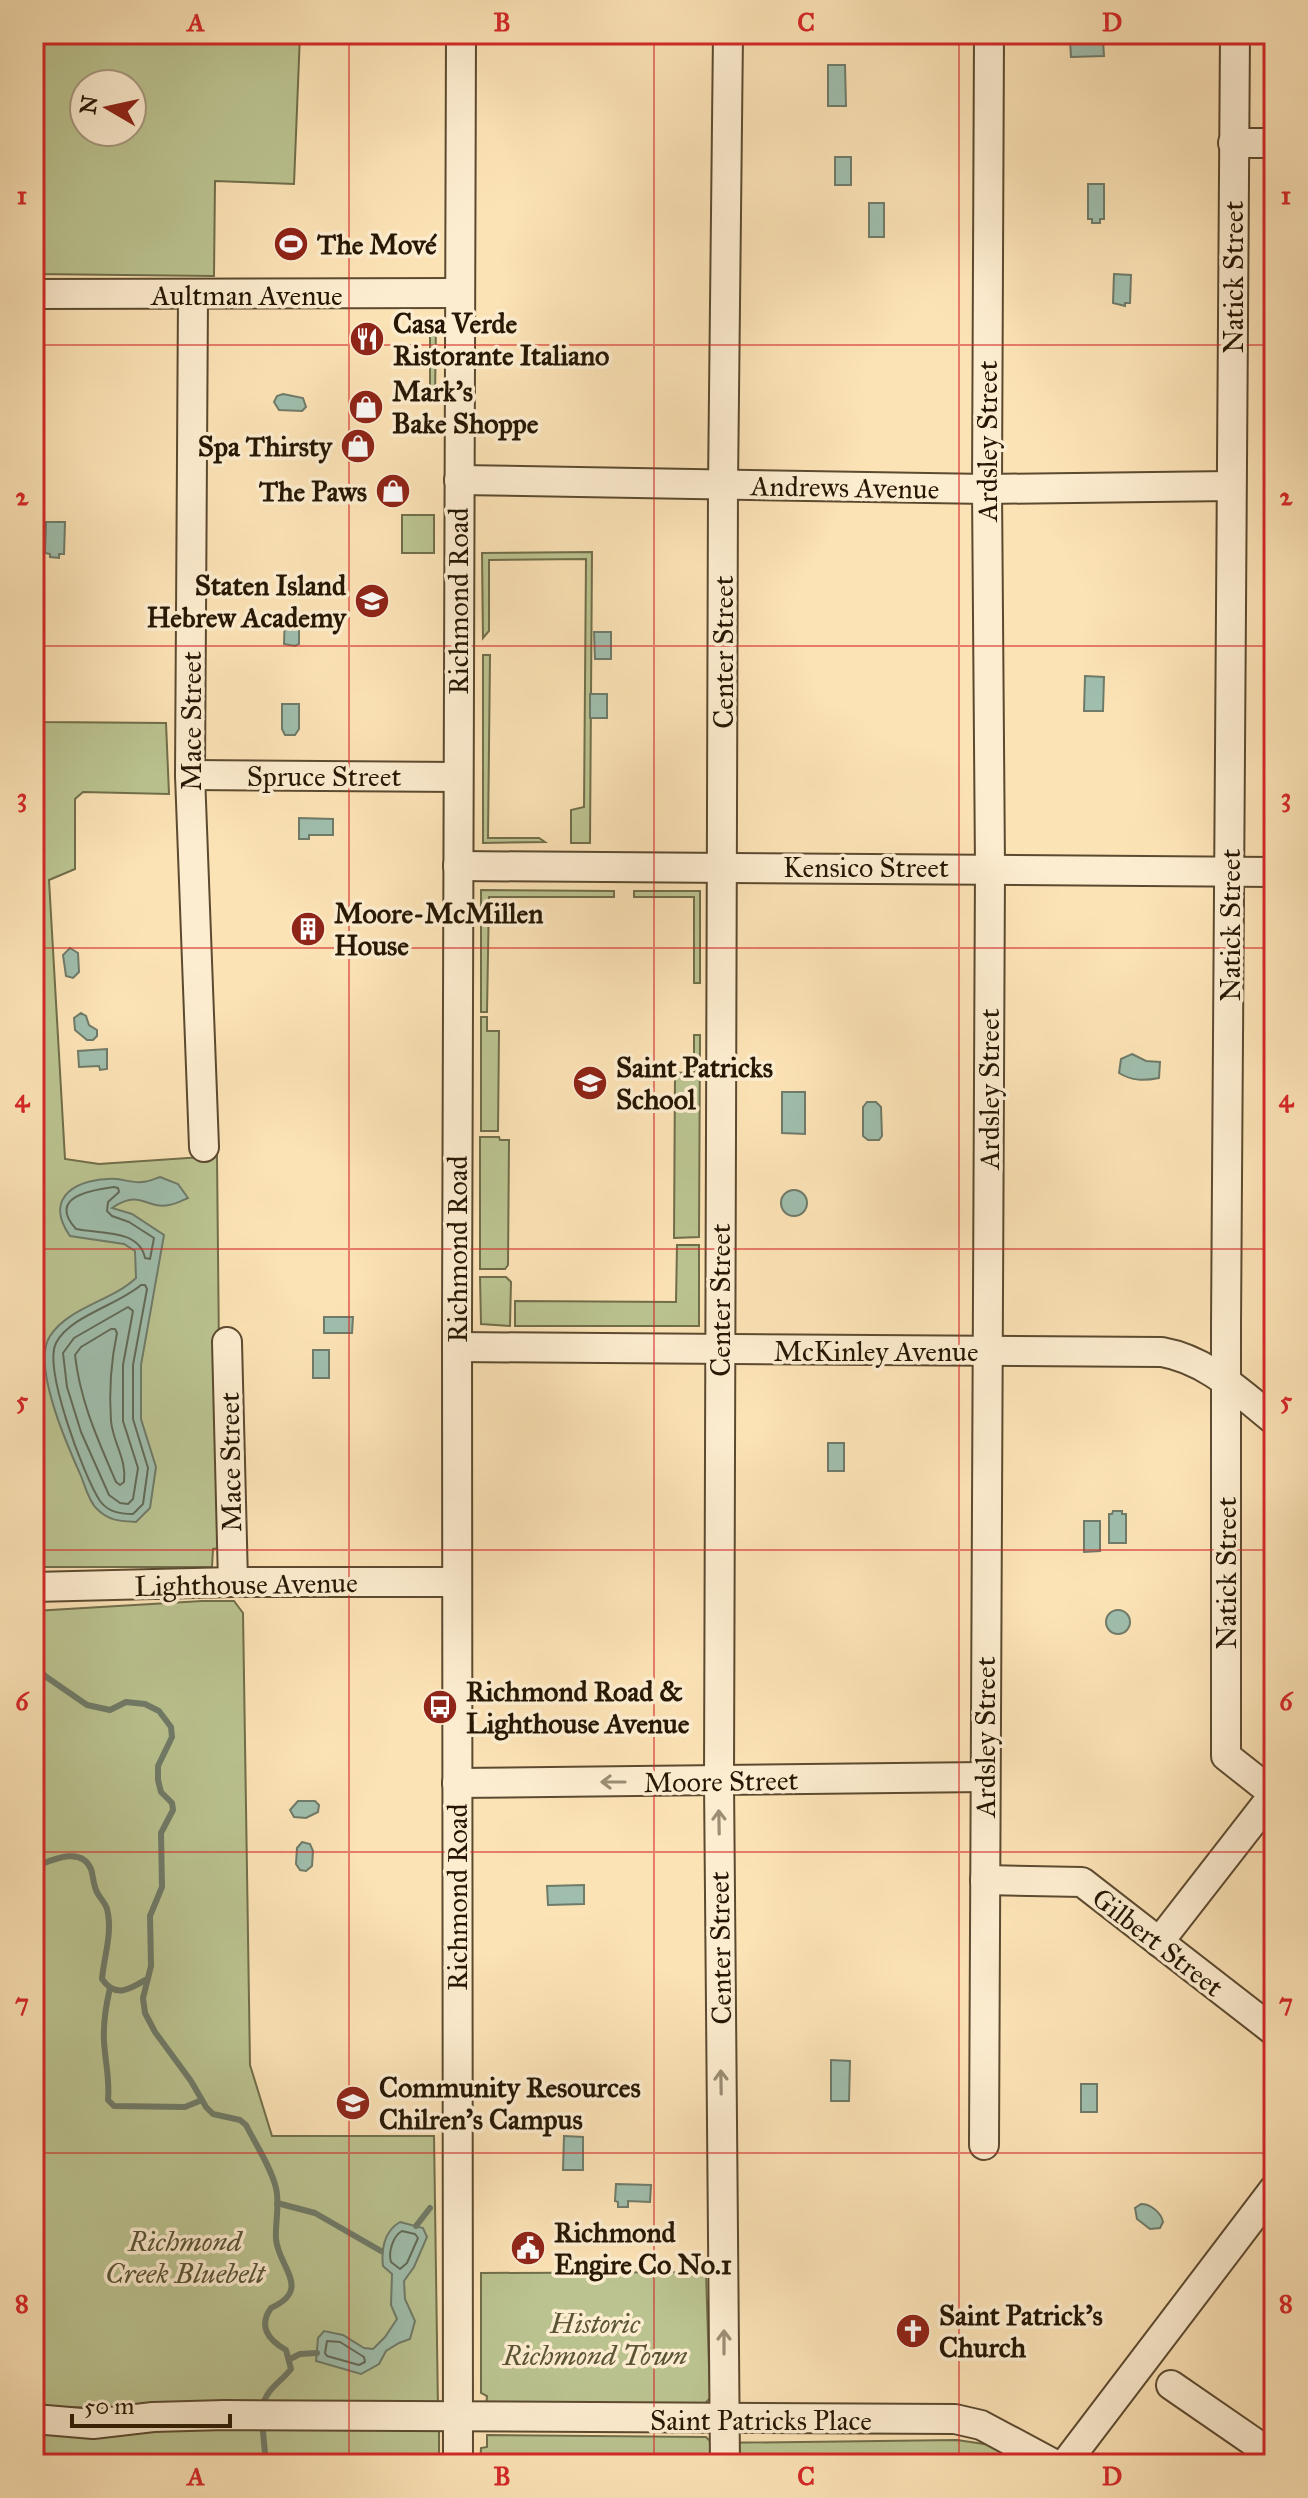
<svg xmlns="http://www.w3.org/2000/svg" width="1308" height="2498" font-family="'IM FELL Great Primer',serif">
<rect width="100%" height="100%" fill="#fce3b6"/>
<filter id="stains"><feTurbulence type="fractalNoise" baseFrequency=".0025" numOctaves="4"/><feColorMatrix values="0 0 0 0 .2 0 0 0 0 .09 0 0 0 0 .02 0 0 0 .5 -.17"/></filter>
<radialGradient id="worn" r=".72"><stop offset=".6" stop-color="#630" stop-opacity="0"/><stop offset="1" stop-color="#630" stop-opacity=".3"/></radialGradient>
<!-- green -->
<g fill="#bbc491" stroke="#706e4a" stroke-width="2" fill-rule="evenodd">
<path d="M34,34H300L294,184L215,181L214,276L34,274ZM84,84H132V132H84Z"/>
<polygon points="430,323 436,323 435,398 430,398"/>
<rect x="402" y="515" width="32" height="38"/>
<polygon points="592,552 590,843 571,843 571,810 584,807 586,559 489,560 489,631 483,638 482,553"/>
<polygon points="34,582 44,633 44,722 166,723 169,794 83,792 75,799 75,869 49,880 65,1159 99,1164 217,1156 221,1548 213,1549 212,1567 34,1567"/>
<polygon points="483,655 490,655 488,838 539,838 545,842 483,843"/>
<polygon points="481,890 614,891 614,897 489,897 487,1012 481,1012"/>
<polygon points="634,891 700,891 700,983 694,983 694,897 634,897"/>
<polygon points="481,1017 487,1017 487,1031 499,1031 498,1131 481,1131"/>
<polygon points="694,1035 700,1035 699,1237 674,1238 675,1073 694,1072"/>
<polygon points="480,1137 499,1137 500,1140 509,1140 508,1265 505,1269 480,1269"/>
<polygon points="677,1245 699,1245 699,1326 515,1326 515,1301 676,1302"/>
<polygon points="480,1277 506,1277 511,1282 510,1326 481,1324"/>
<polygon points="202,1601 234,1601 243,1613 250,2065 272,2136 434,2136 438,2410 34,2407 34,1611"/>
<polygon points="706,2272 710,2398 703,2406 486,2407 487,2396 481,2393 481,2273"/>
<polygon points="34,2424 439,2425 439,2464 34,2464"/>
<polygon points="487,2435 706,2437 712,2443 957,2440 991,2445 1020,2464 480,2464 481,2448 487,2447"/>
</g>
<!-- water -->
<g fill="#9fbead" stroke="#6f7b69" stroke-width="2">
<polygon points="1103,40 1104,56 1071,57 1070,41"/>
<polygon points="828,65 845,65 846,106 828,106"/>
<rect x="835" y="157" width="16" height="28"/>
<polygon points="1088,184 1104,184 1104,219 1100,219 1100,223 1092,223 1092,219 1088,219"/>
<rect x="869" y="203" width="15" height="34"/>
<polygon points="1114,274 1131,275 1130,303 1125,303 1125,306 1113,303"/>
<polygon points="283,394 303,398 306,407 302,411 279,410 274,402 277,396"/>
<polygon points="46,522 65,522 64,554 59,554 59,558 50,557 50,554 45,553"/>
<polygon points="285,615 299,616 299,644 295,646 284,644"/>
<polygon points="594,632 611,632 611,659 595,659"/>
<polygon points="1085,676 1104,677 1103,711 1084,711"/>
<rect x="590" y="694" width="17" height="24"/>
<polygon points="282,704 299,704 299,729 295,735 285,735 282,729"/>
<polygon points="299,818 333,819 333,835 309,835 309,839 299,839"/>
<polygon points="70,948 78,953 79,972 73,978 66,976 63,955"/>
<polygon points="81,1013 86,1016 89,1025 97,1030 97,1036 93,1040 87,1040 75,1030 74,1018"/>
<polygon points="107,1049 107,1069 100,1070 99,1066 79,1067 78,1051"/>
<path d="M1132,1054L1146,1061L1160,1062L1159,1078C1144,1081 1132,1081 1119,1073L1121,1059Z"/>
<polygon points="782,1092 805,1092 805,1134 782,1133"/>
<polygon points="867,1102 876,1102 881,1107 882,1136 879,1140 868,1140 863,1136 863,1107"/>
<path d="M160,1177L178,1184L188,1198C183,1200 176,1204 169,1205C146,1210 141,1188 112,1208L132,1214L164,1235L141,1365V1419L156,1467L150,1508L136,1522C120,1521 109,1521 97,1509C89,1502 85,1486 81,1476C68,1447 31,1365 50,1336C69,1307 112,1301 136,1278L135,1251L124,1244L70,1236C42,1196 79,1177 117,1179C125,1180 133,1183 142,1182C148,1182 154,1179 160,1177Z"/>
<circle cx="794" cy="1203" r="13"/>
<polygon points="324,1317 353,1317 352,1333 324,1333"/>
<rect x="313" y="1350" width="16" height="28"/>
<rect x="828" y="1443" width="16" height="28"/>
<polygon points="1113,1511 1122,1511 1122,1514 1126,1514 1126,1543 1109,1543 1109,1514 1112,1514"/>
<polygon points="1084,1521 1100,1521 1100,1551 1084,1552"/>
<circle cx="1118" cy="1622" r="12"/>
<polygon points="298,1801 315,1801 319,1805 318,1812 306,1818 294,1817 290,1810"/>
<polygon points="302,1842 310,1844 313,1851 312,1866 306,1871 300,1870 296,1864 297,1848"/>
<polygon points="584,1885 584,1904 548,1905 547,1886"/>
<polygon points="831,2060 850,2061 849,2101 831,2101"/>
<rect x="1081" y="2084" width="16" height="28"/>
<polygon points="564,2136 583,2137 583,2170 563,2170"/>
<polygon points="616,2184 651,2185 650,2202 628,2201 628,2207 618,2207 618,2202 615,2201"/>
<path d="M1141,2204C1150,2204 1161,2212 1163,2222L1160,2228L1150,2229L1137,2219L1135,2208Z"/>
<path d="M400,2222L423,2228L427,2237L414,2267L404,2281L405,2299L415,2321L410,2339L399,2343L386,2351L379,2364L361,2374L316,2361L318,2338L324,2331L343,2335L364,2348L373,2349L385,2337L397,2319L391,2305L392,2274L383,2266C381,2250 384,2231 400,2222Z"/>
</g>
<g fill="none" stroke-linecap="round" stroke-linejoin="round">
<!-- shore -->
<g stroke="#626a58" stroke-width="2">
<path d="M114,1187L118,1188L119,1192L108,1202L107,1211L112,1216L129,1222L154,1238L150,1259L145,1258C139,1229 100,1234 76,1229C47,1197 91,1190 114,1187Z"/>
<path d="M141,1285H145L147,1289L133,1365V1419L148,1468L143,1504L133,1514C120,1514 108,1512 100,1501C84,1477 43,1368 56,1343C70,1316 118,1305 141,1285Z"/>
<polygon points="128,1307 133,1311 123,1365 123,1421 138,1468 133,1499 128,1504 120,1503 109,1495 81,1432 67,1387 63,1353 74,1338"/>
<path d="M111,1329H115L117,1333C111,1361 109,1392 111,1421C113,1443 127,1459 124,1482L120,1485L116,1482C98,1440 80,1401 75,1355L81,1347Z"/>
<path d="M402,2231L415,2234L418,2238L407,2263L400,2269L391,2262C388,2252 393,2236 402,2231Z"/>
<polygon points="327,2341 340,2342 364,2357 365,2362 359,2365 327,2356 325,2353"/>
</g>
<!-- stream -->
<g stroke="#6f7b69" stroke-width="6">
<path d="M34,1663L45,1676L87,1705L110,1710L126,1702L145,1704L159,1711L171,1727L172,1737L158,1766V1780L161,1792L172,1803L173,1810L161,1833L162,1887L150,1916L151,1966L143,1998L145,2013L155,2032L191,2081L206,2107L213,2114L240,2120L246,2125C256,2145 271,2167 276,2188C280,2206 275,2222 276,2239C278,2267 313,2289 271,2308C258,2326 268,2340 286,2350L291,2369C281,2382 266,2389 263,2406"/>
<path d="M34,1867C50,1861 81,1845 91,1869C93,1875 93,1881 95,1887C97,1896 104,1900 107,1909C113,1932 104,1956 102,1979C116,1999 130,1989 147,1979"/>
<path d="M110,1988C106,2005 103,2023 104,2041C105,2061 110,2079 108,2100L114,2106L185,2107L202,2100"/>
<polyline points="277,2203 315,2213 381,2251"/>
<polyline points="416,2226 430,2208"/>
<polyline points="290,2359 300,2354 317,2353"/>
<polyline points="262,2421 266,2464"/>
</g>
<!-- minor casing -->
<g stroke="#5c4a30" stroke-width="32">
<g id="minor">
<polyline points="1235,34 1226,1325 1226,1756 1274,1794"/>
<polyline points="1233,143 1274,143"/>
<polyline points="34,294 459,293"/>
<polyline points="193,296 190,775 204,1147"/>
<polyline points="459,480 987,489 1231,486"/>
<polyline points="190,775 458,777"/>
<polyline points="458,866 1274,872"/>
<polyline points="227,1342 233,1582"/>
<path d="M457,1347L1162,1352C1207,1360 1239,1392 1274,1420"/>
<polyline points="34,1587 233,1582 457,1582"/>
<polyline points="457,1783 984,1777"/>
<polyline points="985,1880 1082,1882 1274,2031"/>
<polyline points="1159,1942 1274,1794"/>
<polyline points="984,2145 990,868 987,489 989,34"/>
<polyline points="1171,2385 1274,2456"/>
<polyline points="34,2419 93,2424 153,2417 225,2415 955,2419 981,2425 1054,2464"/>
<polyline points="458,2464 457,1325 461,34"/>
<polyline points="725,2464 719,1781 723,485 728,34"/>
<polyline points="1065,2464 1274,2189"/>
</g>
</g>
<!-- minor -->
<use href="#minor" stroke="#fdedd0" stroke-width="28"/>
</g>
<!-- one-way arrows -->
<defs><path id="oneway-shaft" d="M-6 0H5M1.5-3L5.5 0L1.5 3" fill="none" stroke-width="1.6" stroke-linecap="round" stroke-linejoin="round" transform="scale(2)"/></defs>
<g stroke="#9c8d74">
<use href="#oneway-shaft" transform="translate(613 1782) rotate(180)"/>
<use href="#oneway-shaft" transform="translate(719 1822) rotate(-91)"/>
<use href="#oneway-shaft" transform="translate(721 2082) rotate(-91)"/>
<use href="#oneway-shaft" transform="translate(724 2342) rotate(-90)"/>
</g>
<!-- grid -->
<path fill="none" stroke="#d62828" stroke-width="2" stroke-opacity="0.55" d="M349,34V2464M654,34V2464M959,34V2464M34,345H1274M34,646H1274M34,948H1274M34,1249H1274M34,1550H1274M34,1852H1274M34,2153H1274"/>
<!-- icons -->
<defs>
<g id="stadium-disc" transform="scale(1.8)"><circle r="9.5" fill="#8f2418" stroke="#fdedd0"/><path d="M0-5a6.5 5 0 1 0 0 10a6.5 5 0 1 0 0-10ZM-3.5-1.8h7v3.6h-7Z" fill="#fff"/></g>
<g id="restaurant-disc" transform="scale(1.8)"><circle r="9.5" fill="#8f2418" stroke="#fdedd0"/><path d="M-5-6h1v4h1v-4h1v4h1v-4h1v5L-1.5 .5V6h-2V.5L-5-1ZM5-6V6H3V1.5H1.5Q1.5-4 5-6Z" fill="#fff"/></g>
<g id="shop-disc" transform="scale(1.8)"><circle r="9.5" fill="#8f2418" stroke="#fdedd0"/><path d="M-5-2.5h2.3a2.7 3.5 0 0 1 5.4 0H5L5.5 6h-11ZM-1.5-2.5h3a1.5 2.3 0 0 0-3 0Z" fill="#fff"/></g>
<g id="school-disc" transform="scale(1.8)"><circle r="9.5" fill="#8f2418" stroke="#fdedd0"/><path d="M0-5L7-2L0 1L-7-2ZM-4 1L0 2.5L4 1V4Q0 6-4 4Z" fill="#fff"/></g>
<g id="building-disc" transform="scale(1.8)"><circle r="9.5" fill="#8f2418" stroke="#fdedd0"/><path d="M-4-6H4V6H1V3H-1V6H-4ZM-2.5-4.3h1.7v1.8h-1.7ZM.8-4.3h1.7v1.8H.8ZM-2.5-1h1.7V.8h-1.7ZM.8-1h1.7V.8H.8Z" fill="#fff"/></g>
<g id="bus-disc" transform="scale(1.8)"><circle r="9.5" fill="#8f2418" stroke="#fdedd0"/><path d="M-5-6H5V4H4V6H2V4H-2V6H-4V4H-5ZM-3.5-4V0h7V-4ZM-3.5 1.2v1.5H-2V1.2ZM2 1.2v1.5H3.5V1.2Z" fill="#fff"/></g>
<g id="civic-disc" transform="scale(1.8)"><circle r="9.5" fill="#8f2418" stroke="#fdedd0"/><path d="M-.6-6.5H3V-4.5H.6V-3L4-1V1h2V6H-6V1h2V-1L-.6-3ZM-1.2 2.5V6h2.4V2.5Z" fill="#fff"/></g>
<g id="church-disc" transform="scale(1.8)"><circle r="9.5" fill="#8f2418" stroke="#fdedd0"/><path d="M-1.2-6h2.4v3.5h3.3v2.4h-3.3V6h-2.4V-.1h-3.3v-2.4h3.3Z" fill="#fff"/></g>
</defs>
<g fill-rule="evenodd">
<use href="#stadium-disc" x="291" y="244"/>
<use href="#restaurant-disc" x="367" y="339"/>
<use href="#shop-disc" x="366" y="407"/>
<use href="#shop-disc" x="358" y="446"/>
<use href="#shop-disc" x="393" y="491"/>
<use href="#school-disc" x="372" y="601"/>
<use href="#building-disc" x="308" y="929"/>
<use href="#school-disc" x="590" y="1083"/>
<use href="#bus-disc" x="440" y="1707"/>
<use href="#school-disc" x="353" y="2103"/>
<use href="#civic-disc" x="528" y="2248"/>
<use href="#church-disc" x="913" y="2331"/>
</g>
<g text-anchor="middle" stroke-width="7" stroke-linejoin="round" paint-order="stroke">
<!-- poi labels -->
<g font-size="28" font-weight="bold" fill="#261704" stroke="#fdedd0" text-anchor="start">
<text x="317" y="254">The Mové</text>
<text x="393" y="333">Casa Verde<tspan x="393" dy="32">Ristorante Italiano</tspan></text>
<text x="392" y="401">Mark's<tspan x="392" dy="32">Bake Shoppe</tspan></text>
<text x="332" y="456" text-anchor="end">Spa Thirsty</text>
<text x="367" y="501" text-anchor="end">The Paws</text>
<text x="346" y="595" text-anchor="end">Staten Island<tspan x="346" dy="32">Hebrew Academy</tspan></text>
<text x="334" y="923">Moore-McMillen<tspan x="334" dy="32">House</tspan></text>
<text x="616" y="1077">Saint Patricks<tspan x="616" dy="32">School</tspan></text>
<text x="466" y="1701">Richmond Road &amp;<tspan x="466" dy="32">Lighthouse Avenue</tspan></text>
<text x="379" y="2097">Community Resources<tspan x="379" dy="32">Chilren's Campus</tspan></text>
<text x="554" y="2242">Richmond<tspan x="554" dy="32">Engire Co No.1</tspan></text>
<text x="939" y="2325">Saint Patrick's<tspan x="939" dy="32">Church</tspan></text>
</g>
<!-- street labels -->
<g font-size="28" fill="#261704" stroke="#fdedd0">
<text transform="translate(1233 277) rotate(-90)" y="10">Natick Street</text>
<text x="247" y="305">Aultman Avenue</text>
<text transform="translate(987 441) rotate(-90)" y="10">Ardsley Street</text>
<text transform="translate(845 487) rotate(1)" y="10">Andrews Avenue</text>
<text transform="translate(458 601) rotate(-90)" y="10">Richmond Road</text>
<text transform="translate(723 652) rotate(-90)" y="10">Center Street</text>
<text transform="translate(191 721) rotate(-90)" y="10">Mace Street</text>
<text x="324" y="786">Spruce Street</text>
<text x="866" y="877">Kensico Street</text>
<text transform="translate(1230 925) rotate(-90)" y="10">Natick Street</text>
<text transform="translate(989 1089) rotate(-90)" y="10">Ardsley Street</text>
<text transform="translate(457 1249) rotate(-90)" y="10">Richmond Road</text>
<text transform="translate(720 1300) rotate(-90)" y="10">Center Street</text>
<text x="876" y="1361">McKinley Avenue</text>
<text transform="translate(230 1462) rotate(-91)" y="10">Mace Street</text>
<text transform="translate(1226 1573) rotate(-90)" y="10">Natick Street</text>
<text transform="translate(246 1584) rotate(-1)" y="10">Lighthouse Avenue</text>
<text transform="translate(985 1737) rotate(-90)" y="10">Ardsley Street</text>
<text transform="translate(721 1781) rotate(-1)" y="10">Moore Street</text>
<text transform="translate(457 1897) rotate(-90)" y="10">Richmond Road</text>
<text transform="translate(1158 1942) rotate(38)" y="10">Gilbert Street</text>
<text transform="translate(720 1948) rotate(-91)" y="10">Center Street</text>
<text x="761" y="2430">Saint Patricks Place</text>
</g>
<!-- park labels -->
<g font-size="28" font-style="italic" fill="#5a5435" stroke="#fdedd0">
<text x="185" y="2251">Richmond<tspan x="185" dy="32">Creek Bluebelt</tspan></text>
<text x="595" y="2333">Historic<tspan x="595" dy="32">Richmond Town</tspan></text>
</g>
</g>
<!-- margin -->
<rect width="1308" height="2498" fill="none" stroke="#fce3b6" stroke-width="88"/>
<!-- north arrow -->
<g transform="translate(108 108) rotate(279)"><circle r="38" fill="#fdedd0" stroke="#a7977e" stroke-width="2"/>
<path d="M0-6L14 30L0 20L-14 30Z" fill="#8f2418"/>
<text y="-12" font-size="22" font-weight="bold" text-anchor="middle" fill="#261704">N</text>
</g>
<!-- scale -->
<path d="M72 2414v12h158v-12" fill="none" stroke="#261704" stroke-width="4"/>
<text x="84" y="2414" font-size="24" fill="#261704" stroke="#fdedd0" stroke-width="6" paint-order="stroke">50 m</text>
<rect x="44" y="44" width="1220" height="2410" fill="none" stroke="#d62828" stroke-width="3"/>
<g font-size="26" text-anchor="middle" font-weight="bold" fill="#d62828">
<text x="196" y="31">A</text>
<text x="502" y="31">B</text>
<text x="806" y="31">C</text>
<text x="1112" y="31">D</text>
<text x="22" y="204">1</text>
<text x="1286" y="204">1</text>
<text x="22" y="505">2</text>
<text x="1286" y="505">2</text>
<text x="22" y="806">3</text>
<text x="1286" y="806">3</text>
<text x="22" y="1107">4</text>
<text x="1286" y="1107">4</text>
<text x="22" y="1409">5</text>
<text x="1286" y="1409">5</text>
<text x="22" y="1710">6</text>
<text x="1286" y="1710">6</text>
<text x="22" y="2011">7</text>
<text x="1286" y="2011">7</text>
<text x="22" y="2312">8</text>
<text x="1286" y="2312">8</text>
<text x="196" y="2485">A</text>
<text x="502" y="2485">B</text>
<text x="806" y="2485">C</text>
<text x="1112" y="2485">D</text>
</g>
<rect width="100%" height="100%" filter="url(#stains)"/>
<rect width="100%" height="100%" fill="url(#worn)"/>
</svg>
